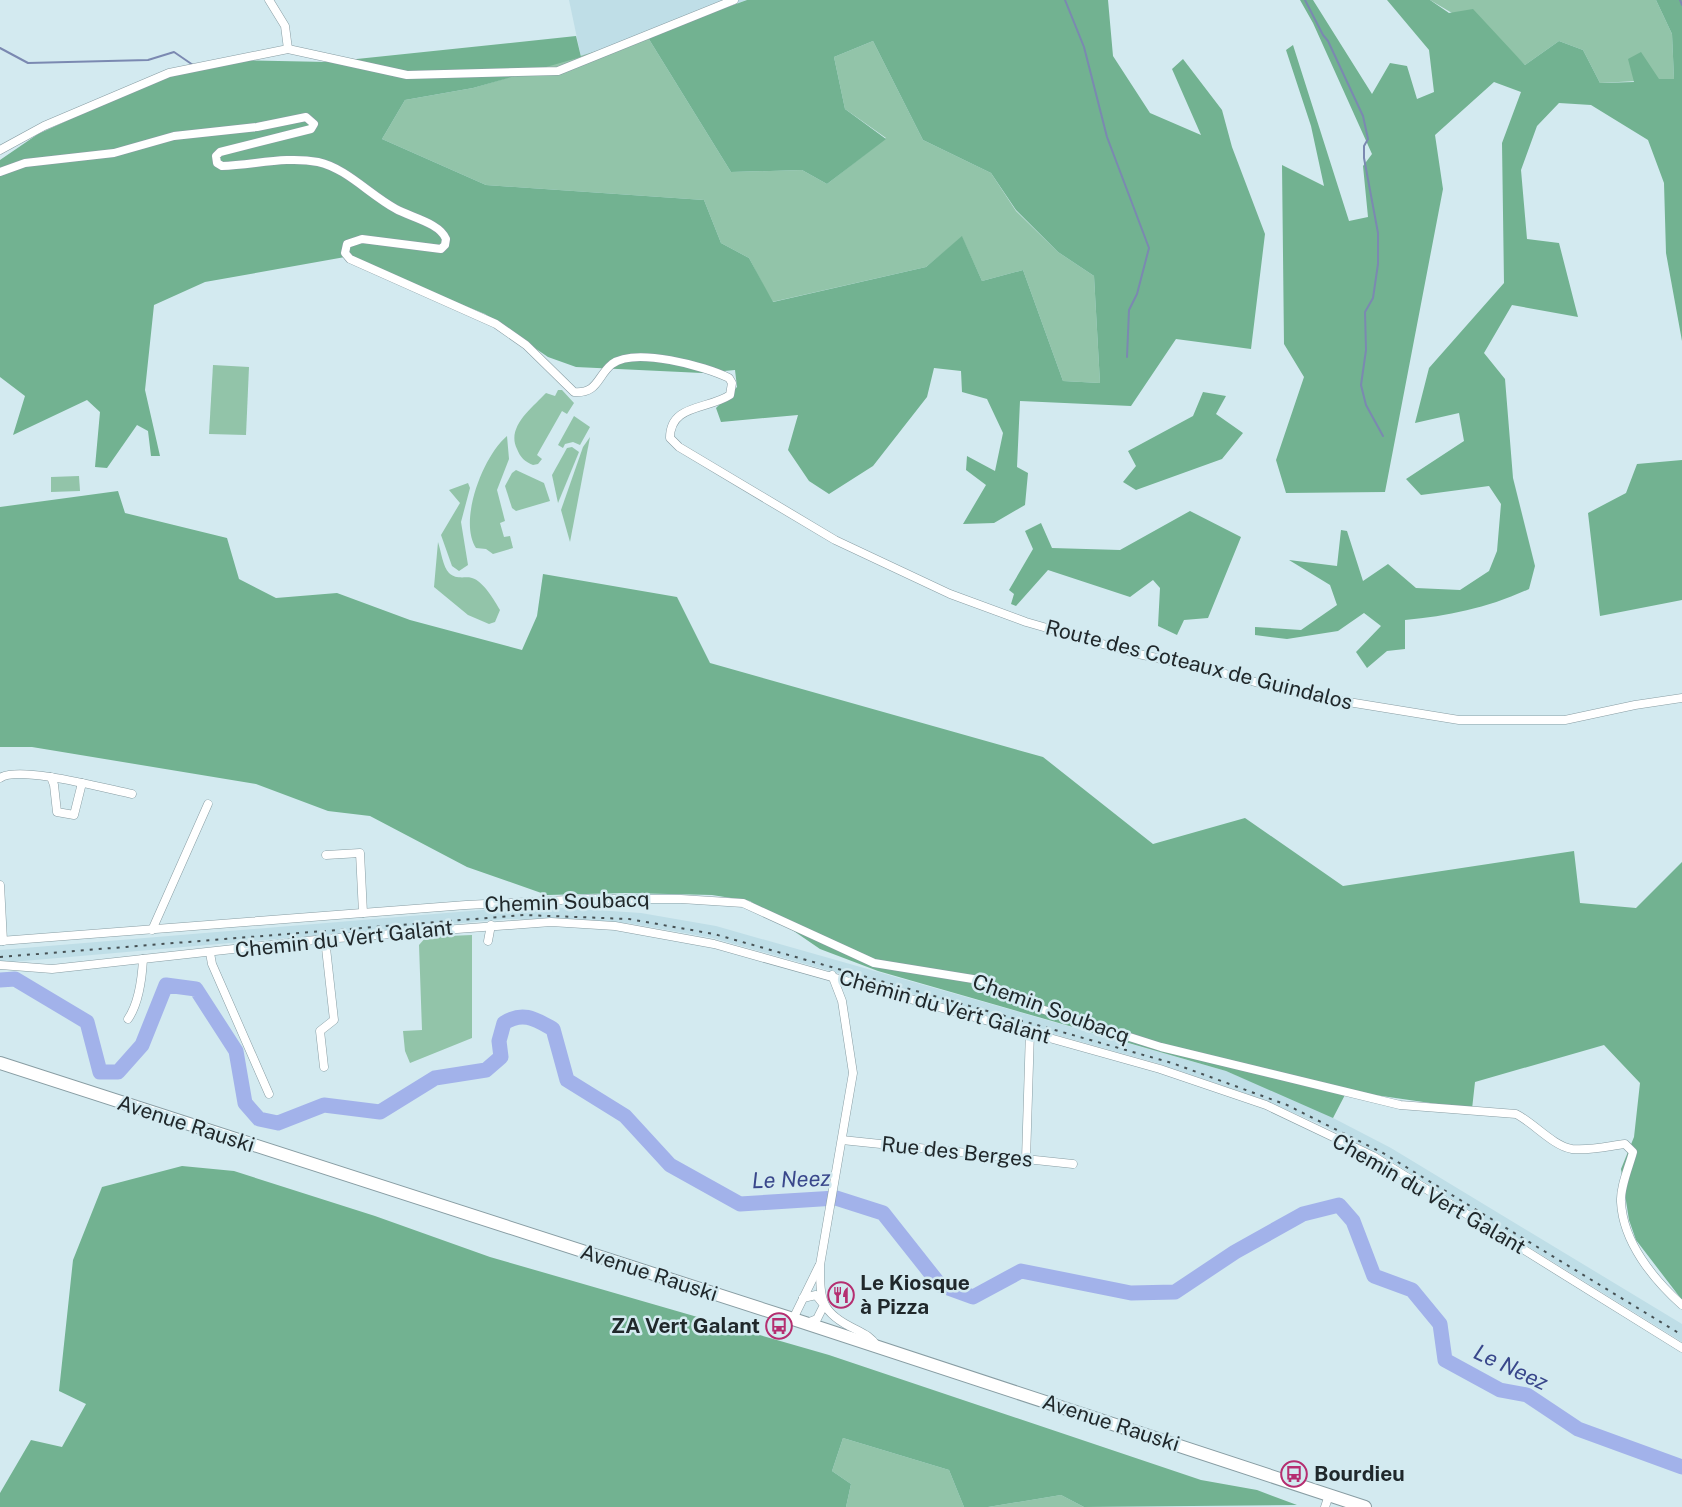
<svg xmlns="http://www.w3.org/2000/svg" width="1682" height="1507" font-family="'Public Sans',sans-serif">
<rect width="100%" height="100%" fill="#d3eaf0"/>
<!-- built -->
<g fill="#bfdee7">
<polygon points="569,0 747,0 581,57"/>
<polygon points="549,907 641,913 716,926 1226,1071 1310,1106 1391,1148 1682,1324 1682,1342 1384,1157 1326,1127 1262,1099 1160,1064 713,938 627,923 508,919 0,963 0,950 494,909"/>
</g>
<!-- green -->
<g fill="#92c4a9">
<polygon points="1430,0 1656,0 1672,34 1674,79 1600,83 1583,50 1559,41 1525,65 1501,42"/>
<polygon points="647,36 731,172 802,170 827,184 886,138 845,109 834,57 873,41 923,140 991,173 1016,211 1058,252 1094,276 1100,383 1063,381 1023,270 982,281 962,237 926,267 772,302 749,258 721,243 704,200 486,185 382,139 405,100 473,88"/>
<polygon points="213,365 249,367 246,435 209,434"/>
<path d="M558,390H562L574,403L567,414L562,411L537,455L542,459L538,464L533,465C525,462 520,457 517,449C506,427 532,408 546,393L555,396Z"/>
<polygon points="574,416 590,427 580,445 573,442 565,444 563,448 558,445"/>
<path d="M507,436L509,459L497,490L505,521L500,523L504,537L510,536L513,548L493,554L486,549L476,548C458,521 483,456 507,436Z"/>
<polygon points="590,437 570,542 561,510 583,447"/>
<polygon points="572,447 579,452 558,503 552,475 567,448"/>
<polygon points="516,470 544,483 550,501 516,511 512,508 505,486 512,473"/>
<polygon points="79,476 80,491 51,492 51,477"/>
<polygon points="468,483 470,488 461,522 468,565 459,571 452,566 441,535 460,503 449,490"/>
<path d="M438,542C441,551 443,567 449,573C456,580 465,576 472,578C483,581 495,601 500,610L495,622L489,624L468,615L434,587Z"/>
<polygon points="472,935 472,1038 410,1063 405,1051 403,1031 422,1030 419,945 426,937"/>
<polygon points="843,1438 949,1470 964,1507 846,1507 851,1484 832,1471"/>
<polygon points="1061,1495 1084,1507 988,1507"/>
</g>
<!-- forest -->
<g fill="#72b291">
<polygon points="747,0 1108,0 1113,56 1150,113 1201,135 1172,69 1183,59 1222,110 1232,147 1265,234 1251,349 1176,339 1131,406 1020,401 1017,467 1028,473 1025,505 994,523 963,524 986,485 966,470 967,456 995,471 1003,433 987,399 962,392 961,371 934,368 927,397 873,466 829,494 809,481 788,450 798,415 721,422 716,408 737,387 735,370 702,373 576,367 548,357 485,314 345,257 205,282 154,305 145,390 160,456 151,456 148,431 137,425 107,468 95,467 100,412 87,400 13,435 25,396 0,377 0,160 38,134 171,73 232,60 328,62 576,36 581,57 473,88 405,100 382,139 486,185 704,200 721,243 749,258 773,302 926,267 962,236 982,281 1023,270 1063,381 1100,383 1094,276 1058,252 1016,210 991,173 923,140 873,41 834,57 845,109 886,139 827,184 802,170 731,172 647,36"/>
<path d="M1300,0H1313L1372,94L1390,63L1407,66L1417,99L1434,92L1429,50L1387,0H1430L1449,13L1473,9L1525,65L1559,41L1583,50L1600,83L1634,82L1628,59L1641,52L1659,79H1674L1672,34L1656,0H1682V341L1666,253L1664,183L1648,140L1591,105L1559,103L1537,126L1521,170L1527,239L1559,243L1578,317L1512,305L1484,353L1505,379L1513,478L1535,566L1529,589C1488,608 1449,616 1405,620V649L1387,651L1367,668L1356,652L1381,626L1364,613L1338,631L1287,639L1255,635V627L1301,630L1337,605L1330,585L1289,560L1337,566L1341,530L1347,531L1363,581L1388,564L1416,588L1460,590L1489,571L1497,551L1501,504L1489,486L1421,495L1406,479L1464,441L1459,413L1415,423L1429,368L1504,283L1502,143L1521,92L1494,82L1435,135L1443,189L1385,492L1286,493L1276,460L1304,377L1284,344L1282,165L1324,186L1311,126L1286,50L1293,45L1349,221L1368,217L1363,166L1372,154L1313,23Z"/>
<polygon points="1203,392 1226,396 1216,414 1243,433 1222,459 1136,490 1123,482 1136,466 1128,451 1193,416"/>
<polygon points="1682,460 1682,600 1600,616 1588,513 1626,493 1637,464"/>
<polygon points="118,491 125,513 227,538 239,579 276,598 337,593 410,620 522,650 537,616 543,574 677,597 710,663 1043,757 1153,844 1245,818 1343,886 1574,851 1580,903 1636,908 1682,862 1682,1300 1636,1240 1629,1220 1621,1169 1634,1137 1640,1083 1604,1045 1475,1082 1472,1109 1347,1091 1333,1118 1226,1071 878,971 820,949 750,901 712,895 625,893 547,895 467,867 370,816 328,811 256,784 32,747 0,747 0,507"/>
<polygon points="1190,511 1241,537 1208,618 1184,620 1177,635 1158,626 1160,588 1153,580 1130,597 1048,570 1016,606 1011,604 1014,594 1009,590 1033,549 1025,531 1041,523 1052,548 1120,550"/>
<polygon points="182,1166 234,1171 375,1216 490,1257 829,1355 1201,1480 1257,1490 1297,1505 1084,1507 1061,1495 988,1507 964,1507 949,1470 843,1438 832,1471 851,1484 846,1507 0,1507 0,1493 31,1440 62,1447 86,1404 59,1391 73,1260 102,1187"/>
</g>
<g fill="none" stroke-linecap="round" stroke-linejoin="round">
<!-- stream -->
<g stroke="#7b89b1" stroke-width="2">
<polyline points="1065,0 1084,47 1107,137 1149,248 1137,294 1129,310 1127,357"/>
<polyline points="1305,0 1323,35 1328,41 1363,116 1368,139 1364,146 1364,158 1378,233 1378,264 1373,298 1365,312 1366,350 1361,385 1366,405 1383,436"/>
<polyline points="1680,0 1682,5"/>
<polyline points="0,48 28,63 148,60 174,52 193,65"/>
</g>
<!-- river -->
<path stroke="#a2b2ea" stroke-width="15" d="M0,980L15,979L87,1022L100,1072H118L142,1045L166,985L196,989L236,1051L245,1103L259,1119L278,1123L324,1105L380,1112L435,1078L486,1070L501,1057L499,1041L504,1023C523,1011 535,1019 553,1029L567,1080L625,1116L670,1165L740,1204L836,1198L883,1213L940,1285L973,1297L1021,1271L1131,1293L1175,1292L1235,1252L1303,1214L1339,1205L1353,1221L1374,1276L1412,1290L1440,1324L1445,1360L1500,1390L1527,1395L1578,1429L1682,1467"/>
<!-- minor casing -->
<g stroke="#889da3" stroke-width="9">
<g id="minor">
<polyline points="269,0 285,26 288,49"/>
<polyline points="0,150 44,126 169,73 288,49 407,75 558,71 734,0"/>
<path d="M0,172L25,163L114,153L174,136L257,127L306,117L314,124L311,129L220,152L216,156L217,163L222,166C254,165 286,156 318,162C346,168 370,195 396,209C410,217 440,223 446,239L445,245L441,249L362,239L347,244L345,253L350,259L496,324L526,345L574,392C598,394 597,376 612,364C635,347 705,366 729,378L732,383L730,395C707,410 670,404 670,438L679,447L835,540L950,594L1026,622L1134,653L1211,670L1299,694L1459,720H1565L1635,705L1682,698"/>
<polyline points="51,777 54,785 57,812 74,815 82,783"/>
<path d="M0,778C19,765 107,789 132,794"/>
<polyline points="326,855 360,853 363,913"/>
<polyline points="0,885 3,941"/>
<polyline points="152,930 208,804"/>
<path d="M0,941L466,905L587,899H681L743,903L874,963L979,980L1041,1009L1161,1047L1400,1105L1516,1114C1534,1123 1553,1146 1572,1149C1589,1151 1609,1146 1625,1144L1633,1152C1629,1167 1620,1187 1621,1202C1623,1242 1653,1279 1682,1305"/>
<polyline points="488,941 491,925"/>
<polyline points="210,953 212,964 269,1094"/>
<polyline points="0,965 52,969 325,939 551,922 615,926 714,944 1160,1069 1266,1105 1373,1156 1682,1348"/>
<path d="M832,975L842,1001L853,1073L820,1265C820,1301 821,1313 855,1329C865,1334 871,1337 877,1346"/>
<path d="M128,1019C139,1003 142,978 143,959"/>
<polyline points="324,1067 320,1031 334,1020 325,939"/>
<polyline points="842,1140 1073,1164"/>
<polyline points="1026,1159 1030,1031"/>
<polyline points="803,1298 816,1295 824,1305 817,1319 807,1323"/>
<polyline points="793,1319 819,1266"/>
<polyline points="1325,1507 1329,1495"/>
</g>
</g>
<!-- primary casing -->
<g stroke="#889da3" stroke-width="14">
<polyline id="primary" points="0,1063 793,1319 1365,1507"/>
</g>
<!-- minor -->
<use href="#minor" stroke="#fff" stroke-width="8"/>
<!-- primary -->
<use href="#primary" stroke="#fff" stroke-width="12"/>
<!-- rail -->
<polyline stroke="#465154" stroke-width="2" stroke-dasharray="3 6" stroke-linecap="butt" points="0,957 524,915 629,919 714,934 1172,1063 1287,1105 1383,1153 1682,1335"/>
</g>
<!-- icons -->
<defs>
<g id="restaurant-ring" transform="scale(1.35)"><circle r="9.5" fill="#d3eaf0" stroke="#b52e70" stroke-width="1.5"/><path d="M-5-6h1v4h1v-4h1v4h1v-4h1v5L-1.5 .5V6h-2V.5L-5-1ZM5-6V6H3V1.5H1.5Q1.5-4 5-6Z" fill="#b52e70"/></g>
<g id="bus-ring" transform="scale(1.35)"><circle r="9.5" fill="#d3eaf0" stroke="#b52e70" stroke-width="1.5"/><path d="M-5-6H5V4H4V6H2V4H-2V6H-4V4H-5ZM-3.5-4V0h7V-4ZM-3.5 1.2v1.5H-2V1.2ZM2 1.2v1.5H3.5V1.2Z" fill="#b52e70"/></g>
</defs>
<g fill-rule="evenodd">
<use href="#restaurant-ring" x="841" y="1295"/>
<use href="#bus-ring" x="779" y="1326"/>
<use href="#bus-ring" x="1294" y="1474"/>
</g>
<g text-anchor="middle" stroke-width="5" stroke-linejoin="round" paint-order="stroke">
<!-- street labels -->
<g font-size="21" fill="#20282b" stroke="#d3eaf0">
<text transform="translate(1199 665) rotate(14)" y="7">Route des Coteaux de Guindalos</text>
<text transform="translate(567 902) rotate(-2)" y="7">Chemin Soubacq</text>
<text transform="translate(344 939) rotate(-6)" y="7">Chemin du Vert Galant</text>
<text transform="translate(945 1007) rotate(16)" y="7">Chemin du Vert Galant</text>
<text transform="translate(1051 1009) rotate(20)" y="7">Chemin Soubacq</text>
<text transform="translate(186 1124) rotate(18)" y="7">Avenue Rauski</text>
<text transform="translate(957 1152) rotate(6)" y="7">Rue des Berges</text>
<text transform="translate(1429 1194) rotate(30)" y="7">Chemin du Vert Galant</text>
<text transform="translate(649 1273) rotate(18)" y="7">Avenue Rauski</text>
<text transform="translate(1111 1423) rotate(18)" y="7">Avenue Rauski</text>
</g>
<!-- poi labels -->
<g font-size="21" font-weight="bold" fill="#20282b" stroke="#d3eaf0" text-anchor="start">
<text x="860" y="1290">Le Kiosque<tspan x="860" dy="24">à Pizza</tspan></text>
<text x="760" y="1333" text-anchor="end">ZA Vert Galant</text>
<text x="1314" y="1481">Bourdieu</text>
</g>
<!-- water labels -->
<g font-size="22" font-style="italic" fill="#39478b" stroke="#d3eaf0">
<text transform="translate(791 1179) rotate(-2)" y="8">Le Neez</text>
<text transform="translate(1511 1367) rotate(25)" y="8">Le Neez</text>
</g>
</g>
</svg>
